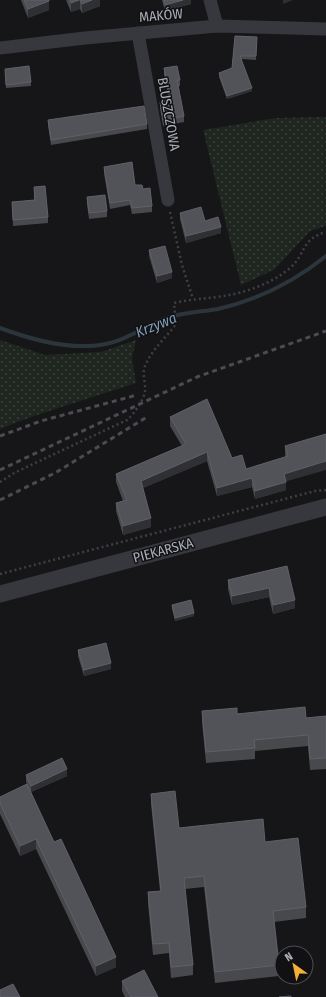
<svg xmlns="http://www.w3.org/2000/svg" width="326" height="997" font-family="'Fira Sans Condensed',sans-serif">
<defs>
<pattern id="grass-dots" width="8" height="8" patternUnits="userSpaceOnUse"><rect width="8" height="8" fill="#1e261f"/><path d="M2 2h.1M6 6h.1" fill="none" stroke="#3c433d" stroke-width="1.8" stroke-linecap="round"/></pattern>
</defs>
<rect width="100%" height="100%" fill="#161618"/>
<!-- grass -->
<g fill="url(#grass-dots)">
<polygon points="326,117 326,226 310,231 274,270 241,285 203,130 276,118"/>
<path d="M0,340L45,355L101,352L136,340L132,358L136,383C91,398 44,411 0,429Z"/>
</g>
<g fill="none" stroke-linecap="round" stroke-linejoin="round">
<!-- stream -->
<path stroke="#2c353c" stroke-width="4" d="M0,328C27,338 57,347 86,346C122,346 137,329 167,318C184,312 201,312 218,309C257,300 295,281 326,256"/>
<!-- path -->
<g stroke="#3d3f44" stroke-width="2.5" stroke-dasharray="2 3" stroke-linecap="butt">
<polyline points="170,212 182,265 193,299"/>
<path d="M0,482L16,472L127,420C134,414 144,400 145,391C146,382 141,372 146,364C153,348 166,338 176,324L174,303C190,299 206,299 223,296C245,293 273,283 290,268C306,254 301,239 326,232"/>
<polyline points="0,574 315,491 326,490"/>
</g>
<!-- minor -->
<g stroke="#37383d" stroke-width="13">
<polyline points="210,0 217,26"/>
<polyline points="138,33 168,200"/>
<polyline points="0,48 85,38 217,26 326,29"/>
</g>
<!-- tertiary -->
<polyline stroke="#37383d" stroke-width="17" points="0,594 326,507"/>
<!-- rail -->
<g stroke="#4a4c52" stroke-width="3" stroke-dasharray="5 4" stroke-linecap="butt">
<polyline points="0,436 41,421 137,395"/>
<polyline points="0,470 197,377 326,331"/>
<polyline points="0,500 55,473 147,417"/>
</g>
</g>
<!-- wall -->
<g fill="#47494d">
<polygon points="21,0 49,0 49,10 28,18"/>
<polygon points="66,0 100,0 100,6 82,13 80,9 71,12"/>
<polygon points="162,0 191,0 191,4 165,11"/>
<polygon points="235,36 257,37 256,60 241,59 252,91 227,99 219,77 219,73 232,68"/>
<polygon points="164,68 180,80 180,86 178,86 184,116 184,122 163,126 160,108 160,102 161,102 161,97 168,95 164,75"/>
<polygon points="5,72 31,82 31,86 6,88"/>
<polygon points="48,120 147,124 147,129 51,145 48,125"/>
<polygon points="104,167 135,185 143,189 152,206 152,212 132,214 130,205 110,209 104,173"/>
<polygon points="34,187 48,217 48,223 13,226 12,202 34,200"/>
<polygon points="87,197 107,211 107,217 89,219 87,204"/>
<polygon points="180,213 205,221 221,233 186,243 180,219"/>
<polygon points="149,250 172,278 157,283 149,256"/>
<polygon points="170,417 232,458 246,469 285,457 285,446 326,434 286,482 286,490 255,499 252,487 217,496 207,461 143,488 151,527 123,535 116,511 116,503 123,501 116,482 116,474 182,446 170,426"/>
<polygon points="287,566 295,608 273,614 269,597 232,605 228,589 228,580"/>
<polygon points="172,605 194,616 175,621 172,608"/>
<polygon points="78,650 111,669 84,676 78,656"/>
<polygon points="202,711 306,718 326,716 326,769 310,770 308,746 255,751 255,759 206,763 202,722"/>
<polygon points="26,775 67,776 31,792 26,782"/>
<polygon points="151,794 179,828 265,842 306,907 306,918 274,922 279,965 279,976 215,983 204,887 185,889 193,965 193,975 171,978 169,953 153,955 148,903 148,892 160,891 151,804"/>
<polygon points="0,797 54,842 116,967 96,976 36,849 20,856 0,814"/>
<polygon points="122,981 158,997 125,997 122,991"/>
</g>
<!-- shaded-wall -->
<g fill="#2f3033">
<polygon points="80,0 80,9 71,12 71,3"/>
<polygon points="92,0 100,0 100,6 82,13 82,4"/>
<polygon points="183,0 191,0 191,4 165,11 165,5"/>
<polygon points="283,0 293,0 283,4"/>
<polygon points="49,1 49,10 28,18 28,9"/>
<polygon points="252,88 252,91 227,99 227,96"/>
<polygon points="221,227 221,233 186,243 186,236"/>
<polygon points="172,272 172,278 157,283 157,276"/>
<polygon points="207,452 207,461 141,489 141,481"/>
<polygon points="326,461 326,470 284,482 284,474"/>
<polygon points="252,478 252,487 217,496 217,488"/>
<polygon points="286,482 286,490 255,499 255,491"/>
<polygon points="151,518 151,527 123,535 123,526"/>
<polygon points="269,588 269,597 232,605 232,596"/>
<polygon points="295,600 295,608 273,614 273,605"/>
<polygon points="194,613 194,616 175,621 175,618"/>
<polygon points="111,663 111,669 84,676 84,670"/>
<polygon points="67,769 67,776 31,792 31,786"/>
<polygon points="36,839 36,849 20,856 20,846"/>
<polygon points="116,957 116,967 96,976 96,966"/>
</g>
<!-- building -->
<g fill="#525359" stroke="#5f6168">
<polygon points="24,0 49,0 49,1 28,9"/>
<polygon points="70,0 79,0 71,3"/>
<polygon points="80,0 92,0 82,4"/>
<polygon points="164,0 183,0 165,5"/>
<polygon points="235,36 257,37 256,56 240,56 252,88 227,96 219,73 232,68"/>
<polygon points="29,66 31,82 6,85 5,69"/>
<polygon points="177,66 180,80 177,80 184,116 163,120 160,102 162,102 161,97 169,95 164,68"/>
<polygon points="144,106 147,124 51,140 48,120"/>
<polygon points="132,162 135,185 142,185 143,189 150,188 152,206 132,208 130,200 110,203 104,167"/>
<polygon points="45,186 48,217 13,220 12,202 35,200 34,187"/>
<polygon points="105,195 107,211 89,213 87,197"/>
<polygon points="201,207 205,221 218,217 221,227 186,236 180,213"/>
<polygon points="165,246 172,272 157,276 149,250"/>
<polygon points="207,399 232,458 242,455 246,469 288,456 285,446 326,434 326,461 284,474 286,482 255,491 252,478 217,488 207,452 141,481 151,518 123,526 116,503 127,500 116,474 186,444 170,417"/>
<polygon points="287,566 295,600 273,605 269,588 232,596 228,580"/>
<polygon points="191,600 194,613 175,618 172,605"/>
<polygon points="106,643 111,663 84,670 78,650"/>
<polygon points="305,707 306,718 326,716 326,758 310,759 308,735 254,740 255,748 206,752 202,711 237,708 237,714"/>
<polygon points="62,758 67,769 31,786 26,775"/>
<polygon points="27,784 54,842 61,839 116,957 96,966 36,839 20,846 0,803 0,797"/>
<polygon points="175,791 179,828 263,819 265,842 298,838 306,907 273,911 279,965 215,972 204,876 184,878 193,965 171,967 169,943 153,944 148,892 161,891 151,794"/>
<polygon points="144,970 158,997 131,997 122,981"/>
<polygon points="13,984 20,997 0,997 0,990"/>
<polygon points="291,996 291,997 279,997"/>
</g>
<g text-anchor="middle" stroke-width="3" stroke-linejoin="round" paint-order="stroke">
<!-- street labels -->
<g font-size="14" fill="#a8adb8" stroke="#111113">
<text transform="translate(161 15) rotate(-5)" y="5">MAKÓW</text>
<text transform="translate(169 114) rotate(80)" y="5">BLUSZCZOWA</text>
<text transform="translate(163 550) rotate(-15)" y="5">PIEKARSKA</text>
</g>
<!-- water labels -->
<g font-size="15" font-style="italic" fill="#7f9bb3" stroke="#111113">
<text transform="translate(156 325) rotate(-22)" y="5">Krzywa</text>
</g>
</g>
<!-- north arrow -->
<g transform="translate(294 965) rotate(327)"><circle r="19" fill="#111113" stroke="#4d4f55"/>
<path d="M0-3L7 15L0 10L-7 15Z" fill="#f2b134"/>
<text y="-6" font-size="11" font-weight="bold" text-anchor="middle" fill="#a8adb8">N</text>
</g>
</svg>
